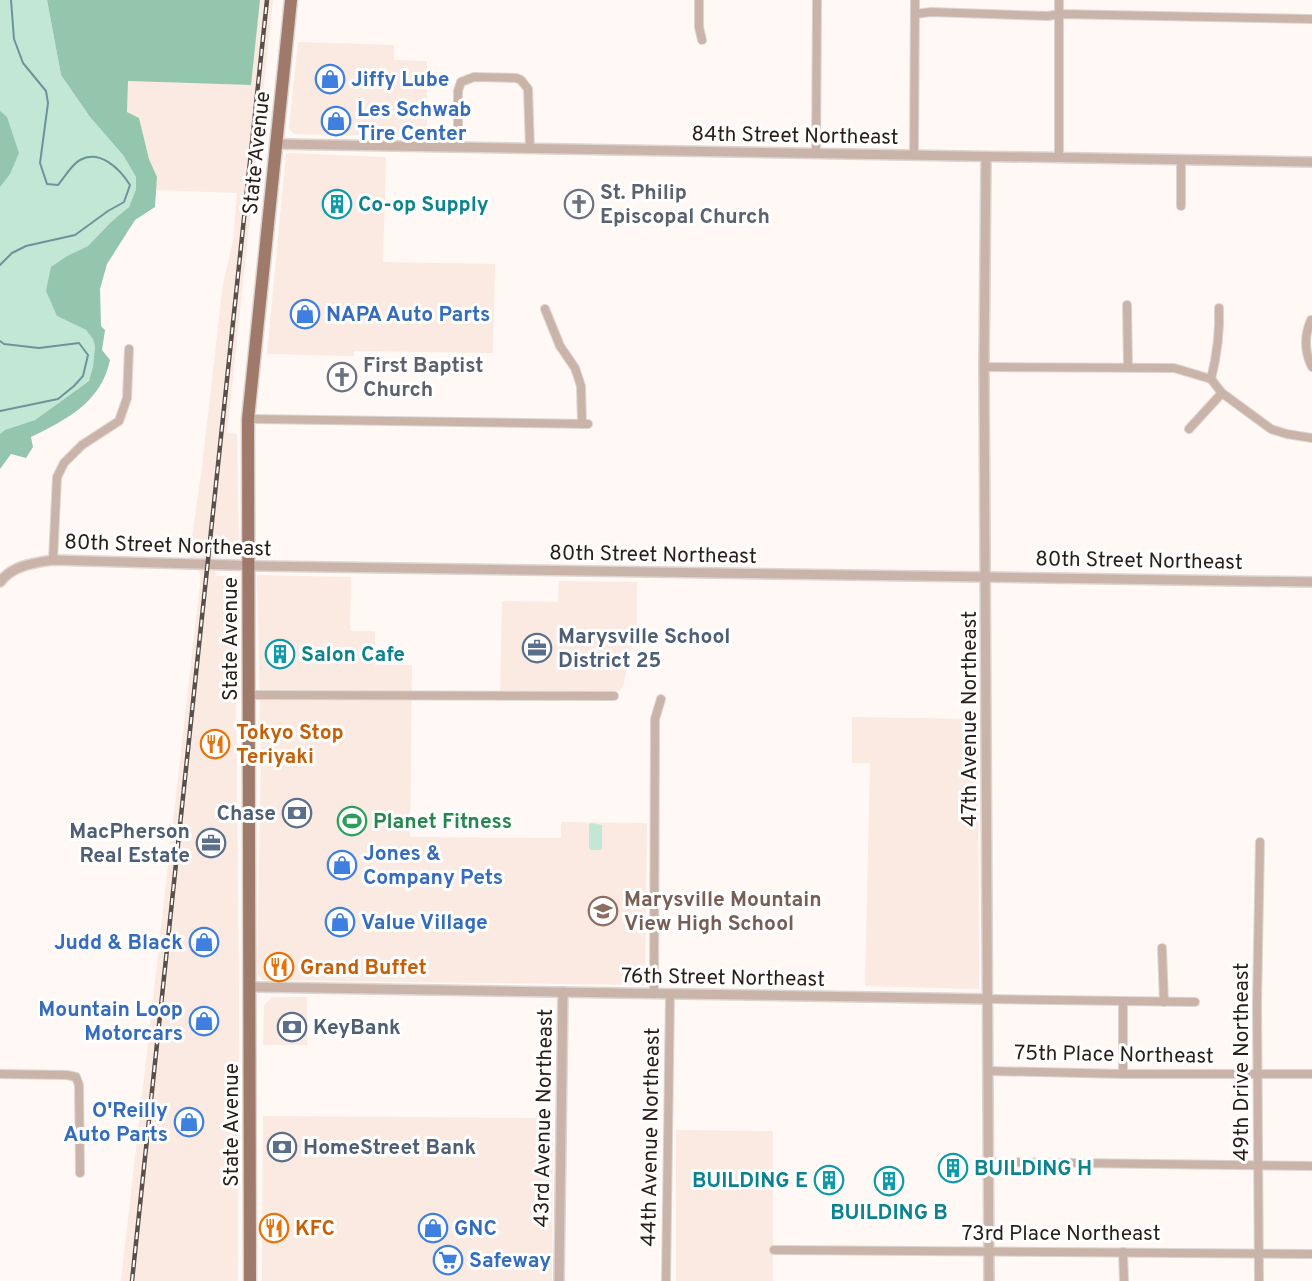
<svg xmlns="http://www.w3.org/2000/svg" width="1312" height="1281" font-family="Overpass,sans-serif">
<rect width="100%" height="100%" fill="#fff8f4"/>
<!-- built -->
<g fill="#faeae1">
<polygon points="260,0 273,0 227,433 237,434 239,551 234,557 211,558 216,576 235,576 239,998 238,1281 121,1281 201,575 189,557 201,475 223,284 233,241 237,193 156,190 157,177 149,159 139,119 127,112 128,81 250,85"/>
<polygon points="298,42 394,45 394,60 427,61 427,137 294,134 289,128"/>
<polygon points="286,153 386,157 383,262 495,264 493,353 354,351 354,356 267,354"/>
<polygon points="257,575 351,577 350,631 375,631 375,665 412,665 410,837 561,838 561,822 647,823 645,985 263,980 257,974 261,758"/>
<polygon points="559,581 637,582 637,624 623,687 614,694 500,694 502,601 558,602"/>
<polygon points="852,717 978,719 979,989 865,986 870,763 852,763"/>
<polygon points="272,997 307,997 307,1045 263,1045 264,1005"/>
<polygon points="263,1116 553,1118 552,1281 262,1281"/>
<polygon points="676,1130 773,1131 773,1281 676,1281"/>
</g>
<!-- green -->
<g fill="#c2e7d5">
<polygon points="0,0 47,0 61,75 90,117 123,155 136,177 136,189 129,207 112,221 88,246 67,256 57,316 86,330 94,339 95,346 93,366 89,381 35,420 6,430 0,434"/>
<polygon points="591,823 602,825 602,848 600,850 591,850 589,848 589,825"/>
</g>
<!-- forest -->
<g fill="#94c6ae">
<path d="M47,0H260L251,85L128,81L127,112L139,118L149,159L157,177L155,207L135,220L107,264L100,289L101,326L105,330L102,350L110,360C101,402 68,419 31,437L33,447L26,458L11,454L0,469V434L5,430L35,420L89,381L93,366L95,346L93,339L86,330L57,316L46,291L51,267L67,256L88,246L112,221L129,207L136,189V177L123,155L90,117L61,75Z"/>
<polygon points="0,111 7,117 19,153 10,174 0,187"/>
</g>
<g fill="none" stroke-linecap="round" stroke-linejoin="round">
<!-- stream -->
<g stroke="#6d939b" stroke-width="2">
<path d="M0,265L12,253L26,246L75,235L108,211L124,202L130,185C120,169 100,149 80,160C72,164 64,178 58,185L47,184L40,163L48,103L46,91L23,63L14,39L11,0"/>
<polyline points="0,341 4,344 39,348 79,343 88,355 83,376 74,386 58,399 0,411"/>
</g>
<!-- minor casing -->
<g stroke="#ddd5d1" stroke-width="10">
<g id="minor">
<polyline points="699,0 699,27 702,40"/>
<polyline points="915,14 931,12 1048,16 1059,14 1312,19"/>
<polyline points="458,147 458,91 461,82 474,77 516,78 521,80 528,89 530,149"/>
<polyline points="816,154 817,0"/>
<polyline points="914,155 915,0"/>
<polyline points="1059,158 1059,0"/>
<polyline points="1181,206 1181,160"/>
<polyline points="1127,305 1128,367"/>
<polyline points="545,309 560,346 575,368 581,386 582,424"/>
<path d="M1311,320C1304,336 1304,351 1312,367"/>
<polyline points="984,367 1174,368 1211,379 1222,393 1271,429 1287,434 1312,438"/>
<path d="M1211,379C1217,355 1220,332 1219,308"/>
<polyline points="248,419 588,424"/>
<polyline points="1189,429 1222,393"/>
<polyline points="53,560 57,477 64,463 82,445 119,421 127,398 129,349"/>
<polyline points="249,695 614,696"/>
<polyline points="1162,948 1164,1002"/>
<polyline points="654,994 655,719 661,699"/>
<polyline points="988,999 1195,1002"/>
<polyline points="988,1071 1123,1074 1312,1074"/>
<polyline points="0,1074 67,1075 76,1077 79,1085 80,1173"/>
<polyline points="1123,1074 1123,1001"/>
<polyline points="989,1162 1312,1166"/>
<polyline points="774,1250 1312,1254"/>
<polyline points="1123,1252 1124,1281"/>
<polyline points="666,1281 670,994"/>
<polyline points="1259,1281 1257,1003 1260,842"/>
</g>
</g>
<!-- tertiary casing -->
<g stroke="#ddd5d1" stroke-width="12">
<g id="tertiary">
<polyline points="276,144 1312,162"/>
<polyline points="986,158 984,367 989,1281"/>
<path d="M0,582C13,565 34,563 53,560L261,566L1312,582"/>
<polyline points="250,987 988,999"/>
<polyline points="559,1281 563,992"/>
</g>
</g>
<!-- primary casing -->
<g stroke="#ddd5d1" stroke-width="15">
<polyline id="primary" points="250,1281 248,419 291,0"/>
</g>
<!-- minor -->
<use href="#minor" stroke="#cab4aa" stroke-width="8"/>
<!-- tertiary -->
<use href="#tertiary" stroke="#cab4aa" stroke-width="9"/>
<!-- primary -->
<use href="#primary" stroke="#9f7969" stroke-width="12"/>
<!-- rail casing -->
<g stroke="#5a4f49" stroke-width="4.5">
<polyline id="rail" points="132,1281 267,0"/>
</g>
<!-- rail -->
<use href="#rail" stroke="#fff" stroke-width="2" stroke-dasharray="7" stroke-linecap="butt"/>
</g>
<!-- icons -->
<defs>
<g id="shop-ring" transform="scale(1.5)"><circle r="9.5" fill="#fff" stroke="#3f7fe0" stroke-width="1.5"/><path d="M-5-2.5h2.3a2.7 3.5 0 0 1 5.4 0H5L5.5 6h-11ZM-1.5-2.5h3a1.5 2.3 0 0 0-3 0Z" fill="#3f7fe0"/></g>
<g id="building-ring" transform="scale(1.5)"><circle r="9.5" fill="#fff" stroke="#0f9aa8" stroke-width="1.5"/><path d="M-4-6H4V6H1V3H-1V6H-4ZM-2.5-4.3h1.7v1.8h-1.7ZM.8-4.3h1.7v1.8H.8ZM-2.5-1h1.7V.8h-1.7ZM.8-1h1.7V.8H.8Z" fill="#0f9aa8"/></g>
<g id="church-ring" transform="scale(1.5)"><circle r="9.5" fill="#fff" stroke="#6b7280" stroke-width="1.5"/><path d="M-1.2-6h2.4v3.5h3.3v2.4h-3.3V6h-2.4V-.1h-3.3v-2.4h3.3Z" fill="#6b7280"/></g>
<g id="office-ring" transform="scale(1.5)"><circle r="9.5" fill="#fff" stroke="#5c6f8a" stroke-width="1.5"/><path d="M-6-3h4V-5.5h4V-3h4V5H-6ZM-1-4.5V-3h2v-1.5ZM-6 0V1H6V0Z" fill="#5c6f8a"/></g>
<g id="restaurant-ring" transform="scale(1.5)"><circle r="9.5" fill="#fff" stroke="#e8710a" stroke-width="1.5"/><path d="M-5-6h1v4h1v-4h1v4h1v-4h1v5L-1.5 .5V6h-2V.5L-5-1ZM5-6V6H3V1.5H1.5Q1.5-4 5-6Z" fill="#e8710a"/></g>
<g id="bank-ring" transform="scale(1.5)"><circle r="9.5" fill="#fff" stroke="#5c6f8a" stroke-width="1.5"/><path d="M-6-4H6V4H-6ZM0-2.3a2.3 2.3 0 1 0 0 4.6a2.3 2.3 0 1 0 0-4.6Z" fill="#5c6f8a"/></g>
<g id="stadium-ring" transform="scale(1.5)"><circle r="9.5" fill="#fff" stroke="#2e9e5b" stroke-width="1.5"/><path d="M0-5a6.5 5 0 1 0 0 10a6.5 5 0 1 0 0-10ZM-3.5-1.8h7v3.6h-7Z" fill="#2e9e5b"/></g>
<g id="school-ring" transform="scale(1.5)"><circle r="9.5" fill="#fff" stroke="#8d6e63" stroke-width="1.5"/><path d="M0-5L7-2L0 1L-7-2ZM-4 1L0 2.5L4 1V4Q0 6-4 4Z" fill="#8d6e63"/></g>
<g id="supermarket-ring" transform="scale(1.5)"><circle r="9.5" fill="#fff" stroke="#3f7fe0" stroke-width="1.5"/><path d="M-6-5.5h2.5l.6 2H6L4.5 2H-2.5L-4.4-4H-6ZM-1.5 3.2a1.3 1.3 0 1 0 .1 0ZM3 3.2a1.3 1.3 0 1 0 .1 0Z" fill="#3f7fe0"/></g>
</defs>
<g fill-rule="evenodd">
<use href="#shop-ring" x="330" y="79"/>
<use href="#shop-ring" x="336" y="121"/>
<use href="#building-ring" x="337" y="204"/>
<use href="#church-ring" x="579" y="204"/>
<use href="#shop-ring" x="305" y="314"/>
<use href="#church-ring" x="342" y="377"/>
<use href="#office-ring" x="537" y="648"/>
<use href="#building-ring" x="280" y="654"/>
<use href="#restaurant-ring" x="215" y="744"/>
<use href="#bank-ring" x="297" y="813"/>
<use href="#stadium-ring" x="352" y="821"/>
<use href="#office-ring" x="211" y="843"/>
<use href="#shop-ring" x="342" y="865"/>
<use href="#school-ring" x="603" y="911"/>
<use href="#shop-ring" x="340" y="922"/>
<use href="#shop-ring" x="204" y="942"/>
<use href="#restaurant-ring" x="279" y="967"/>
<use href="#shop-ring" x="204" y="1021"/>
<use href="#bank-ring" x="292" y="1027"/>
<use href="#shop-ring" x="189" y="1122"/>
<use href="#bank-ring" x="282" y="1147"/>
<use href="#building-ring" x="953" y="1168"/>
<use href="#building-ring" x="829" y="1180"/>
<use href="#building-ring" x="889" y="1181"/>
<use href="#restaurant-ring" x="274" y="1228"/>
<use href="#shop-ring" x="433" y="1228"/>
<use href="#supermarket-ring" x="448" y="1260"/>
</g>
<g text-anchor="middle" stroke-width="6" stroke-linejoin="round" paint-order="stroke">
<!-- shop labels -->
<g font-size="21" font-weight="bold" fill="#366cbe" stroke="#fff" text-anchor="start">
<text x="351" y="86">Jiffy Lube</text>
<text x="357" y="116">Les Schwab<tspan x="357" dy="24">Tire Center</tspan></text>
<text x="326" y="321">NAPA Auto Parts</text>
<text x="363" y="860">Jones &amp;<tspan x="363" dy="24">Company Pets</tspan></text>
<text x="361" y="929">Value Village</text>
<text x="183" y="949" text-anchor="end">Judd &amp; Black</text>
<text x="183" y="1016" text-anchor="end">Mountain Loop<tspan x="183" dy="24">Motorcars</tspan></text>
<text x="168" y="1117" text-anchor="end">O'Reilly<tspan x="168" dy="24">Auto Parts</tspan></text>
<text x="454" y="1235">GNC</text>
<text x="469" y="1267">Safeway</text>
</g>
<!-- street labels -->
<g font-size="21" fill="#2a1e18" stroke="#fff">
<text transform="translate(795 135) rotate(1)" y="7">84th Street Northeast</text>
<text transform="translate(256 153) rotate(-84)" y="7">State Avenue</text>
<text transform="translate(168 545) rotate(2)" y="7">80th Street Northeast</text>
<text transform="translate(653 554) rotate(1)" y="7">80th Street Northeast</text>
<text transform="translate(1139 560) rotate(1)" y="7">80th Street Northeast</text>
<text transform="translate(230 639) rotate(-90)" y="7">State Avenue</text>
<text transform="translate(969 719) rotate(-90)" y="7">47th Avenue Northeast</text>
<text transform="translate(723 977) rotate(1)" y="7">76th Street Northeast</text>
<text transform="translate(1114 1054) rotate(1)" y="7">75th Place Northeast</text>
<text transform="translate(1241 1062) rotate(-90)" y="7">49th Drive Northeast</text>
<text transform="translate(543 1118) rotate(-89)" y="7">43rd Avenue Northeast</text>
<text transform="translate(231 1125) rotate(-90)" y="7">State Avenue</text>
<text transform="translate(650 1137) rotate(-89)" y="7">44th Avenue Northeast</text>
<text x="1061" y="1240">73rd Place Northeast</text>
</g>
<!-- worship labels -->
<g font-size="21" font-weight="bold" fill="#5b616d" stroke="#fff" text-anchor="start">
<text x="600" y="199">St. Philip<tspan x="600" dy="24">Episcopal Church</tspan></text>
<text x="363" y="372">First Baptist<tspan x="363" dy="24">Church</tspan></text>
</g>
<!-- culture labels -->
<g font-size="21" font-weight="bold" fill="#0d838f" stroke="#fff" text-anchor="start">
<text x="358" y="211">Co-op Supply</text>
<text x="301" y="661">Salon Cafe</text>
<text x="974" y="1175">BUILDING H</text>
<text x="808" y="1187" text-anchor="end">BUILDING E</text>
<text x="889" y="1219" text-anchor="middle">BUILDING B</text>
</g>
<!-- service labels -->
<g font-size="21" font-weight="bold" fill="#4e5e75" stroke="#fff" text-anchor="start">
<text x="558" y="643">Marysville School<tspan x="558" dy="24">District 25</tspan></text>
<text x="276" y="820" text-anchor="end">Chase</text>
<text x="190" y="838" text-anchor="end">MacPherson<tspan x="190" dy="24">Real Estate</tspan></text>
<text x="313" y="1034">KeyBank</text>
<text x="303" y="1154">HomeStreet Bank</text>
</g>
<!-- food labels -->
<g font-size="21" font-weight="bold" fill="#c56008" stroke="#fff" text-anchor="start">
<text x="236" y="739">Tokyo Stop<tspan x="236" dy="24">Teriyaki</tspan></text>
<text x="300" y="974">Grand Buffet</text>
<text x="295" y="1235">KFC</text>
</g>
<!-- leisure labels -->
<g font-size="21" font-weight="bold" fill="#27864d" stroke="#fff" text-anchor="start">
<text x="373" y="828">Planet Fitness</text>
</g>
<!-- education labels -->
<g font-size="21" font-weight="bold" fill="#785e54" stroke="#fff" text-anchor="start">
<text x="624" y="906">Marysville Mountain<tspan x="624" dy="24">View High School</tspan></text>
</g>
</g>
</svg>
